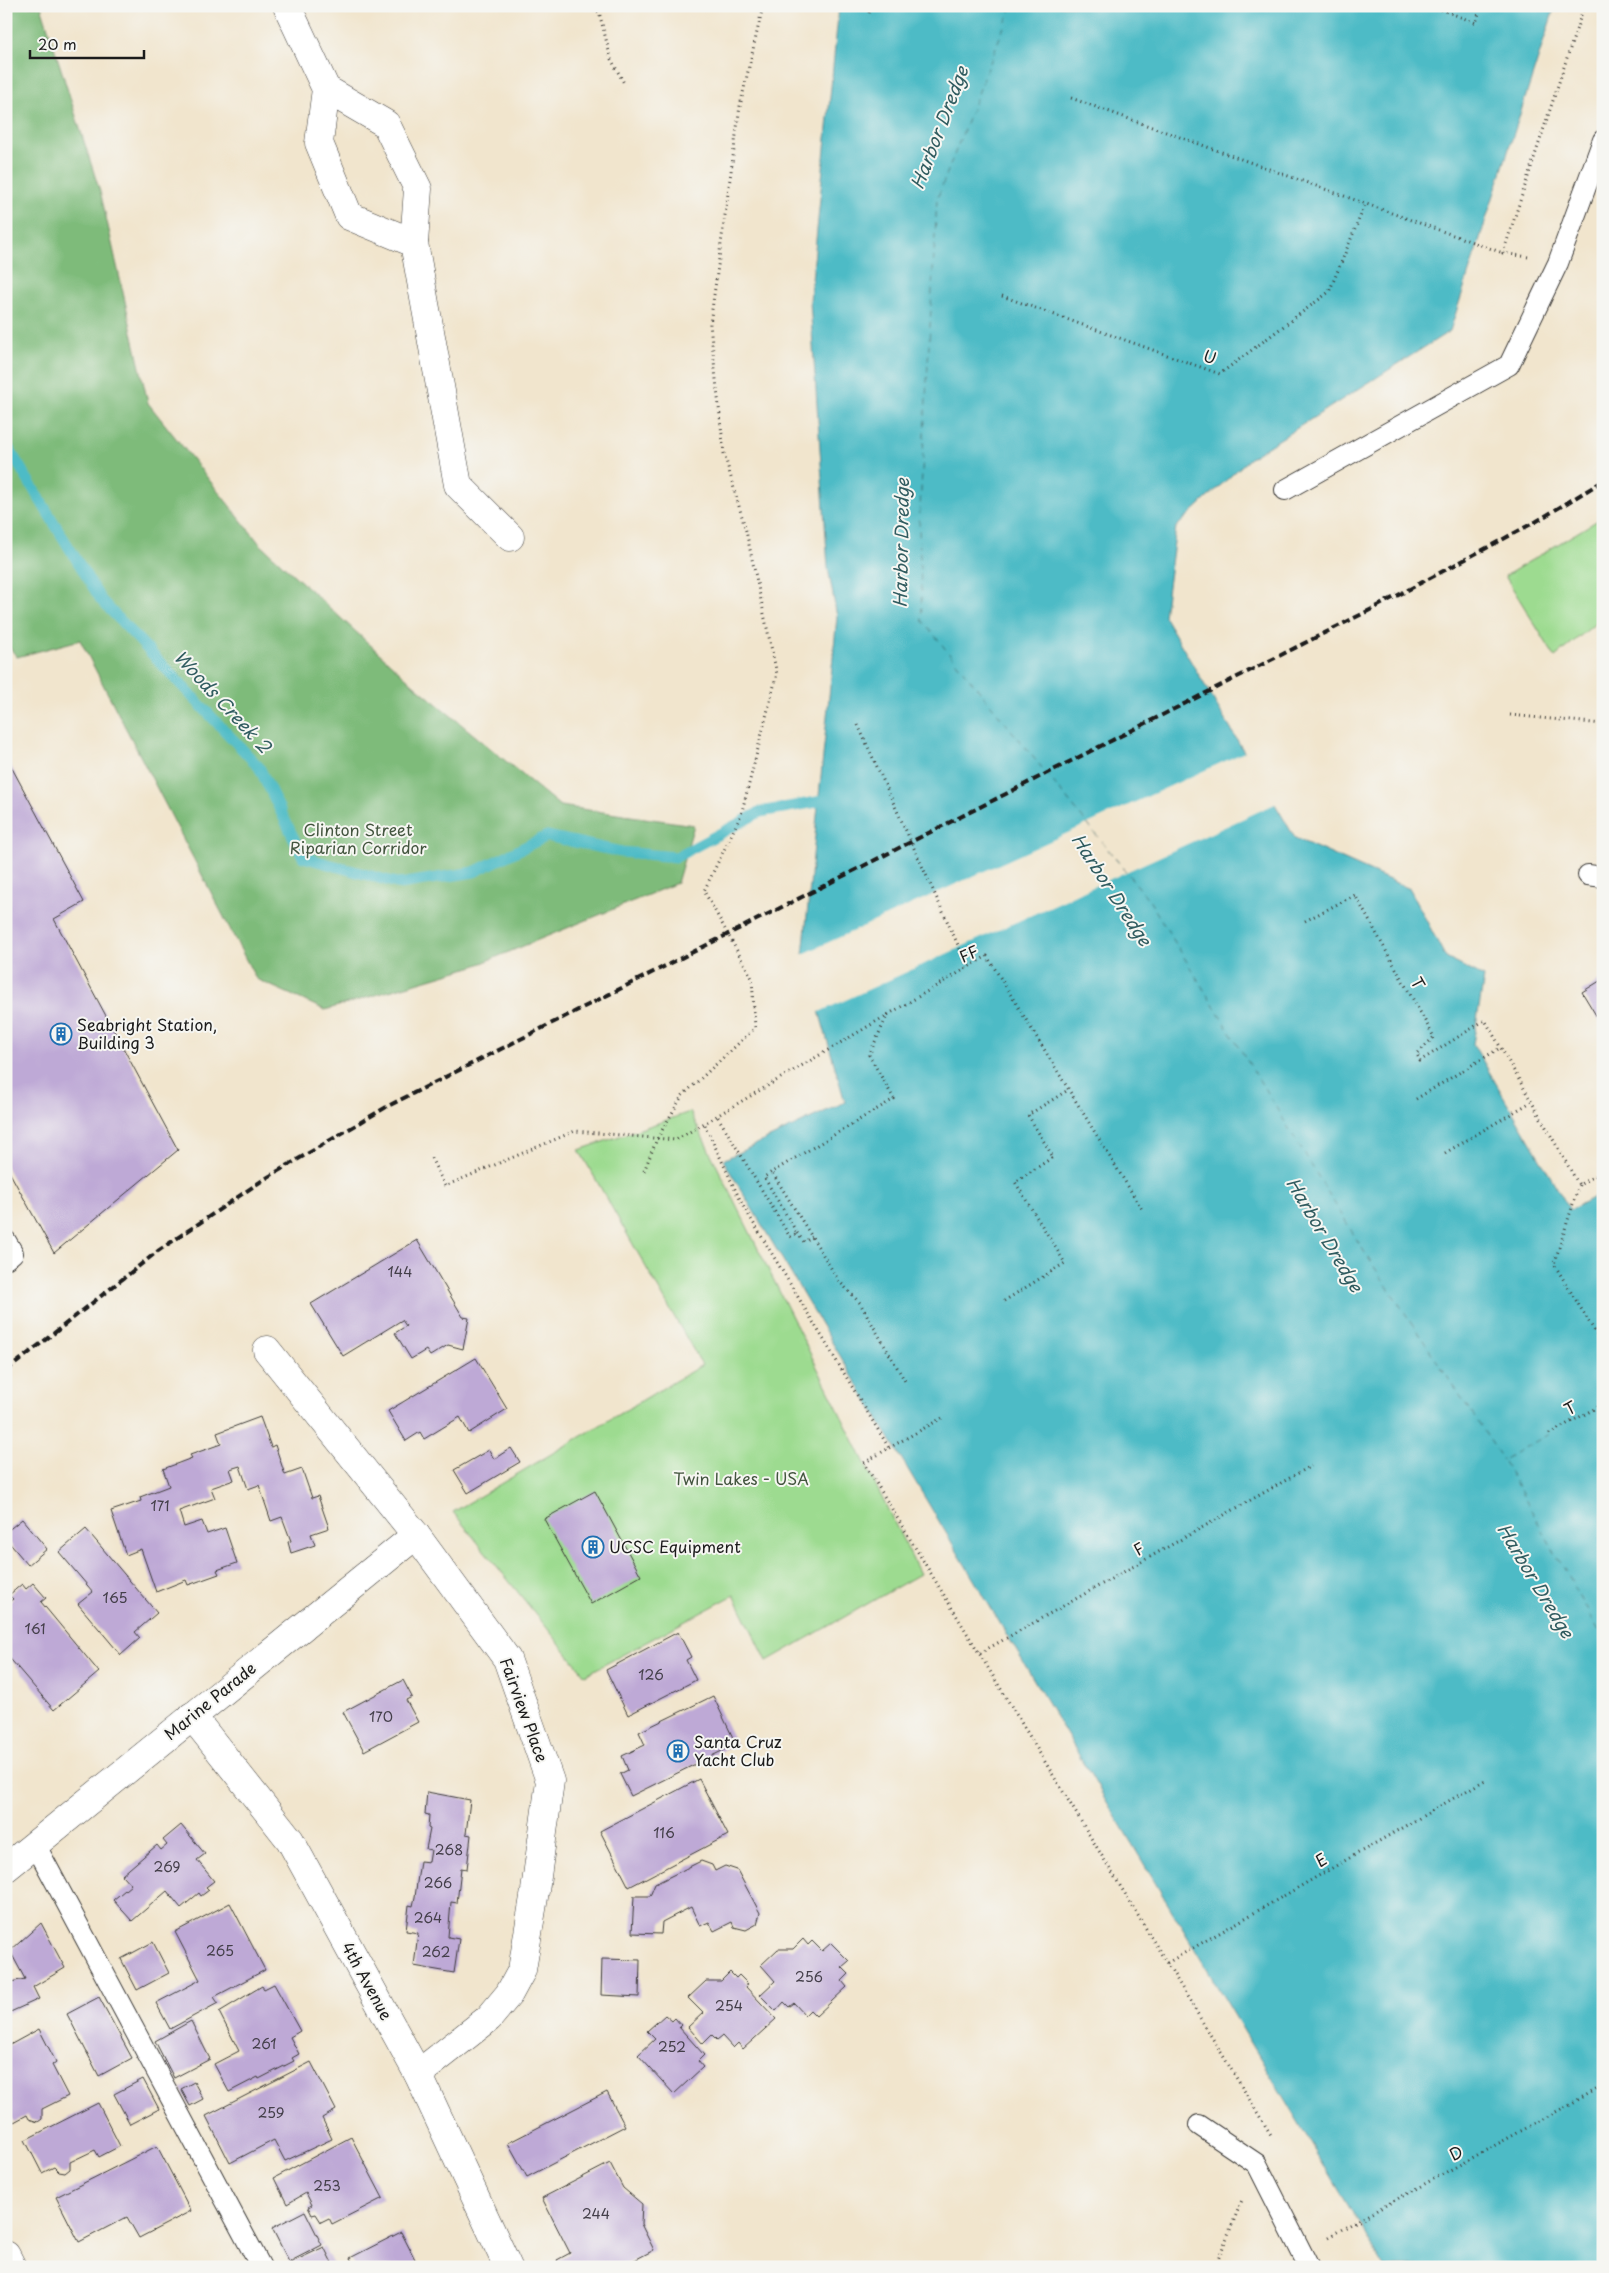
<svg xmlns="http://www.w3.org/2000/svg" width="1609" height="2273" font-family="'Playpen Sans',sans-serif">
<rect width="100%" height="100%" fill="#f6f6f2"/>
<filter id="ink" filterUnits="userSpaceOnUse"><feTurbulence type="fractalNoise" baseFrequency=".02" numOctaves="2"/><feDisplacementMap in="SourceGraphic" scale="10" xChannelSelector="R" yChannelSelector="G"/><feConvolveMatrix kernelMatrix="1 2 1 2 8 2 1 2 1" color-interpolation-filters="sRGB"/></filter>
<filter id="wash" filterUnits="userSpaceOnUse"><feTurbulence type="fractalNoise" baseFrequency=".0096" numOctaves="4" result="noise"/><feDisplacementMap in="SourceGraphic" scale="20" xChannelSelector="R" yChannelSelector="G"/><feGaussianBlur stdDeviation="1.12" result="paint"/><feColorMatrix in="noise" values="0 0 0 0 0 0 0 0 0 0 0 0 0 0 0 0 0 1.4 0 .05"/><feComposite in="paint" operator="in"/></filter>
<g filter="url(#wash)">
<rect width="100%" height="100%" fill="#f1e5cd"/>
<!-- green -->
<g fill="#9ddb90" stroke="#5c7c56">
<polygon points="1603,517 1603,607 1598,608 1603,617 1555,657 1505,576"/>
<polygon points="690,1112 920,1574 767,1661 734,1595 585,1675 453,1512 702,1365 579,1150"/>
</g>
<!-- forest -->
<polygon fill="#7ebb7a" stroke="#4d6c4b" points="6,6 41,6 101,195 148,403 260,544 414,685 560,806 694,825 677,883 477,965 325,1010 256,979 80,640 17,657 6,643"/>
<!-- water -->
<polygon fill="#4dbbc6" stroke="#346c71" points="839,6 1555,6 1450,331 1250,458 1176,527 1164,616 1295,838 1410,889 1446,958 1484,977 1473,1044 1570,1210 1603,1192 1603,2267 1385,2267 723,1160 845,1102 803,955 837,617 828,568 810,301"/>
<!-- pier -->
<polygon fill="#f1e5cd" points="1247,751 1277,803 817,1013 801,955"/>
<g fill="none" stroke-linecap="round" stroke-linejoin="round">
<!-- stream -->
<polyline stroke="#4dbbc6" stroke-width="11" points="6,444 101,600 259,767 303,857 400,884 474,872 547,836 621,852 676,857 760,812 834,799"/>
<!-- ferry -->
<g stroke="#305c60" stroke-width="1" stroke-dasharray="6 5" stroke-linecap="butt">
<polyline points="1012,6 937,199 919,527 922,620 1149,900 1365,1253 1503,1460"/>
<polyline points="1549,1434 1503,1460 1603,1638"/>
</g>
</g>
<g id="blocks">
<!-- building -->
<g fill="#bea9d6">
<polygon points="6,757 84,902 54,919 178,1150 54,1253 6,1166"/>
<polygon points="1603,979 1603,1027 1582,992"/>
<polygon points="417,1240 463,1317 469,1318 463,1349 448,1345 430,1356 426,1350 411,1359 395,1333 406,1326 402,1320 343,1356 311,1304"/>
<polygon points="476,1358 507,1409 469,1433 460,1417 424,1439 420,1432 406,1441 388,1411"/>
<polygon points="260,1417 271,1447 275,1445 285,1475 302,1469 312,1498 318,1496 329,1528 311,1534 315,1545 291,1553 288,1542 291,1541 282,1517 271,1521 259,1485 248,1489 240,1466 230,1469 234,1480 211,1488 215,1498 179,1511 184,1527 202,1521 207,1534 225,1528 237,1563 217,1570 219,1574 188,1585 186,1580 156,1592 141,1549 126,1555 111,1511 141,1501 140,1497 169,1486 163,1469 192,1458 190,1455 221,1444 217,1433"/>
<polygon points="511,1448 520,1462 468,1493 454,1470 489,1450 494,1459"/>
<polygon points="595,1491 641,1576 591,1604 544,1519"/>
<polygon points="22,1519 47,1549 28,1565 6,1539 6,1532"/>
<polygon points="86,1529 157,1613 135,1632 140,1638 121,1655 78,1604 93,1592 59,1552"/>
<polygon points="33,1583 46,1598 41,1602 99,1672 54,1710 6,1654 6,1604 13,1599 9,1595 22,1584 26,1589"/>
<polygon points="678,1632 691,1657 686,1660 696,1680 628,1715 606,1670"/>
<polygon points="403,1680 412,1697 406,1700 418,1722 364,1751 343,1712"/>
<polygon points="6,1691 10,1691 8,1722 6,1722"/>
<polygon points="713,1696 736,1744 631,1796 620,1774 628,1770 622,1756 645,1745 639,1732"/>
<polygon points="699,1779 728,1835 629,1887 600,1831"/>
<polygon points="427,1792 470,1800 466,1834 471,1835 467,1869 461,1868 457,1903 451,1902 448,1937 459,1939 454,1973 414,1966 418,1933 406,1931 409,1905 413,1906 415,1897 420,1861 429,1862 431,1850 426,1849 430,1829 428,1828 429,1815 425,1814"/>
<polygon points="181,1825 205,1854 197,1860 214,1881 206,1887 209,1890 201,1896 199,1893 181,1908 167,1891 132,1921 113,1900 131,1885 122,1875 157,1845 161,1850 167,1845 163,1840"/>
<polygon points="701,1861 712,1865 715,1871 725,1866 737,1870 760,1913 757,1924 746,1930 734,1927 732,1922 714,1931 709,1922 700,1926 691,1907 662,1922 661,1934 632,1933 634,1896 650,1896 655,1884"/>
<polygon points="230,1903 265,1970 214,1997 218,2003 170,2029 156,2003 200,1980 175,1932"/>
<polygon points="41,1923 65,1968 33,1987 39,1999 6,2014 6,1983 25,1979 10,1951"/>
<polygon points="803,1939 808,1945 812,1941 822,1951 831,1943 849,1961 842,1967 849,1974 842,1981 847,1987 816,2016 810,2010 805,2015 794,2003 789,2007 784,2002 776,2011 760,1995 775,1981 761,1965 778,1949 793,1949"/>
<polygon points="153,1942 169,1973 137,1990 121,1959"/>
<polygon points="602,1959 640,1960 639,1997 601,1995"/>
<polygon points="730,1972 736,1978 739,1975 748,1984 745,1986 776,2019 743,2049 738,2043 733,2048 722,2036 717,2040 712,2035 703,2044 688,2027 703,2013 688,1998 706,1981 721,1981"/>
<polygon points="274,1984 300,2031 290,2037 299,2054 292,2058 294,2061 259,2079 258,2077 229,2092 214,2064 239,2051 219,2012 262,1986 264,1989"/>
<polygon points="99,1997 132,2058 99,2076 67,2014"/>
<polygon points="665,2015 672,2021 675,2018 681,2025 679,2027 704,2055 698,2061 703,2067 674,2094 638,2055 655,2039 647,2031"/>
<polygon points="191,2021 210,2059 174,2078 155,2041"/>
<polygon points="39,2029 56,2062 52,2065 68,2096 42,2109 42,2119 38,2122 29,2119 27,2115 14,2122 6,2107 6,2043 8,2046"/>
<polygon points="311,2062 336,2110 322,2118 332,2139 285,2161 274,2140 230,2163 206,2116"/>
<polygon points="143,2079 159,2109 130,2124 114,2094"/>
<polygon points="194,2082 203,2099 190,2106 181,2089"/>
<polygon points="607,2092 625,2126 527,2177 508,2143"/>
<polygon points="98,2103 120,2146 99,2157 95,2150 70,2162 70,2169 65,2173 59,2172 54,2167 42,2173 25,2140"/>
<polygon points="351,2137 383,2198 332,2224 329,2218 321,2222 316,2214 312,2215 308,2207 312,2205 306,2193 287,2204 274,2178"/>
<polygon points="157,2146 191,2211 139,2238 127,2217 79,2242 56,2197"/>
<polygon points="610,2163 623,2188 642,2204 641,2224 654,2250 621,2267 560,2267 557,2260 570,2253 542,2198"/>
<polygon points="305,2211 322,2245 289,2262 272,2228"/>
<polygon points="401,2232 419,2267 355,2267 350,2258"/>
<polygon points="324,2247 334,2267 289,2267 288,2264"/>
</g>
</g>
</g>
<g filter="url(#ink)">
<use href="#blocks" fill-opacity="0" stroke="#3c3a37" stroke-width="1"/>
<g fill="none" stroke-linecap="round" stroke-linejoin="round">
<!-- lane casing -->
<g stroke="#3c3a37" stroke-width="22">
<g id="lane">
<polyline points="1285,490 1509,365 1558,263 1603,140"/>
<polyline points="1588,875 1603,877"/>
<polyline points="6,1241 13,1253 6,1259"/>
<polyline points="35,1844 261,2267"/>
<polyline points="1199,2125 1257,2164 1309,2267"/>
</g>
</g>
<!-- street casing -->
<g stroke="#3c3a37" stroke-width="29">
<g id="street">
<polyline points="287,6 326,89 319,143 349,216 414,243 418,189 386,124 326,89"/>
<polyline points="414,243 458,485 510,537"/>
<polyline points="267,1350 416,1535 507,1659 550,1781 535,1891 522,1970 509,1994 489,2018 418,2074"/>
<polyline points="192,1716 290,1840 418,2074 508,2267"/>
<polyline points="6,1868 416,1535"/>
<polyline points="6,2255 12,2267"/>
</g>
</g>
<!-- path -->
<g stroke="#3c3a37" stroke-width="3" stroke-dasharray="1 4" stroke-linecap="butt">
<polyline points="589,6 599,12 611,59 625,85"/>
<polyline points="1432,6 1476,23 1481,6"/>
<polyline points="869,13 871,6"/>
<polyline points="1071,98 1503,253"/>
<polyline points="1528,257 1503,253 1584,6"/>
<polyline points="1002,296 1220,374 1329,292 1365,205"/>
<polyline points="1510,715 1603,724"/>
<polyline points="858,725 968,967"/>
<polyline points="1305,921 1355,895 1434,1037 1417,1054 1420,1061 1485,1020 1579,1185 1603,1171"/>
<polyline points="888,1014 869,1055 894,1099 772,1172 839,1281 860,1303 905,1381"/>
<polyline points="1416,1099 1500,1048"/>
<polyline points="718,1117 790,1237 797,1233 764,1177 772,1172"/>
<polyline points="705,1125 742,1204 889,1448 864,1463 1271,2135"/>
<polyline points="1445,1153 1531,1102"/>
<polyline points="431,1158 445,1186 575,1131 676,1140 987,956 1143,1211"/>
<polyline points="644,1171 657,1139 682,1096 755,1028 752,978 704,891 741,815 777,674 746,531 724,453 710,324 740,106 763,6"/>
<polyline points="1579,1185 1554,1264 1603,1345"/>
<polyline points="797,1233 804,1242 812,1237"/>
<polyline points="1004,1301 1065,1263 1015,1182 1053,1157 1028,1115 1068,1090"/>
<polyline points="1549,1434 1603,1404"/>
<polyline points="889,1448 942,1418"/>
<polyline points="980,1653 1311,1466"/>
<polyline points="1167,1963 1487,1779"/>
<polyline points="1328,2237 1603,2086"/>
<polyline points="1215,2267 1242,2200"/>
</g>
<!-- lane -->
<use href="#lane" stroke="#fff" stroke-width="20"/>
<!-- street -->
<use href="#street" stroke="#fff" stroke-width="28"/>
<!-- rail -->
<polyline stroke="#1c1c1c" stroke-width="4" stroke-dasharray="8 4" stroke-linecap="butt" points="6,1371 158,1251 263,1180 388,1106 1374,608 1537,521 1603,481"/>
</g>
</g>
<!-- icons -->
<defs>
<g id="building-ring" transform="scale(1.125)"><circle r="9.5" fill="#f6f6f2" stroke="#1f6fb2" stroke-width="1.5"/><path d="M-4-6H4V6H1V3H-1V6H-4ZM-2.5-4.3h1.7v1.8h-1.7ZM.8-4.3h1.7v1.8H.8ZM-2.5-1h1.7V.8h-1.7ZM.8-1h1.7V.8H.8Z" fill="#1f6fb2"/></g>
</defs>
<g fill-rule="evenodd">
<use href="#building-ring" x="61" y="1034"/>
<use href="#building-ring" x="593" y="1547"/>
<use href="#building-ring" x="678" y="1751"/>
</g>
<g text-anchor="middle" stroke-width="4" stroke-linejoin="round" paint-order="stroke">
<!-- number labels -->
<g font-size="14" fill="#443f4a">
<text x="400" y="1277">144</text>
<text x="160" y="1511">171</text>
<text x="115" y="1603">165</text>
<text x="35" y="1634">161</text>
<text x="651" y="1680">126</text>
<text x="381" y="1722">170</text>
<text x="664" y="1838">116</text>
<text x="449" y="1855">268</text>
<text x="167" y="1872">269</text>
<text x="438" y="1888">266</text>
<text x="428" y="1923">264</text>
<text x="220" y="1956">265</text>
<text x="436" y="1957">262</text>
<text x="809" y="1982">256</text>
<text x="729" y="2011">254</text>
<text x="264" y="2049">261</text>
<text x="672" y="2052">252</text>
<text x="271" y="2118">259</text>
<text x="327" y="2191">253</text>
<text x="596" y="2219">244</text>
</g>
<!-- street labels -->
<g font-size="16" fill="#1c1c1c" stroke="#f6f6f2">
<text transform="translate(1210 357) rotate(20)" y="6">U</text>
<text transform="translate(969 954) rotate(-24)" y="6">FF</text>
<text transform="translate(1418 983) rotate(61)" y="6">T</text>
<text transform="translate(1570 1408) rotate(-29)" y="6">T</text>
<text transform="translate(1139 1549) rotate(-30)" y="6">F</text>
<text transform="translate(210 1701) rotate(-39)" y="6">Marine Parade</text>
<text transform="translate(524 1710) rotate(70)" y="6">Fairview Place</text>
<text transform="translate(1321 1860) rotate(-30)" y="6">E</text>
<text transform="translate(367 1981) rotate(61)" y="6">4th Avenue</text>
<text transform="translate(1456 2153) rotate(-29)" y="6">D</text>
</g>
<!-- park labels -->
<g font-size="16" fill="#43553f" stroke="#f6f6f2">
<text x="358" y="836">Clinton Street<tspan x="358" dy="18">Riparian Corridor</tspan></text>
<text x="741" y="1485">Twin Lakes - USA</text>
</g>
<!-- poi labels -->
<g font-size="16" fill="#1c1c1c" stroke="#f6f6f2" text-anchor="start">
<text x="77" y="1031">Seabright Station,<tspan x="77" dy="18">Building 3</tspan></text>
<text x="609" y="1553">UCSC Equipment</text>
<text x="694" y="1748">Santa Cruz<tspan x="694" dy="18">Yacht Club</tspan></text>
</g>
<!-- water labels -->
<g font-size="18" font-style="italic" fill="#305c60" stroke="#f6f6f2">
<text transform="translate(940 128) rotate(-69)" y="6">Harbor Dredge</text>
<text transform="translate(902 543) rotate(-89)" y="6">Harbor Dredge</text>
<text transform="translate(222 702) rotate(47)" y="6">Woods Creek 2</text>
<text transform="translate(1111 890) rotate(57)" y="6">Harbor Dredge</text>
<text transform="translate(1324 1235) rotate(59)" y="6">Harbor Dredge</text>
<text transform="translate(1535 1581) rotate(59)" y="6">Harbor Dredge</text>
</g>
</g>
<!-- margin -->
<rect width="1609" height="2273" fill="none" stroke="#f6f6f2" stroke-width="25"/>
<!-- scale -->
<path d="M30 50v8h114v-8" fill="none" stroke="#1c1c1c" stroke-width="2.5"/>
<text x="38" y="50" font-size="15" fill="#1c1c1c" stroke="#f6f6f2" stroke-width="4" paint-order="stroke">20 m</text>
</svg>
